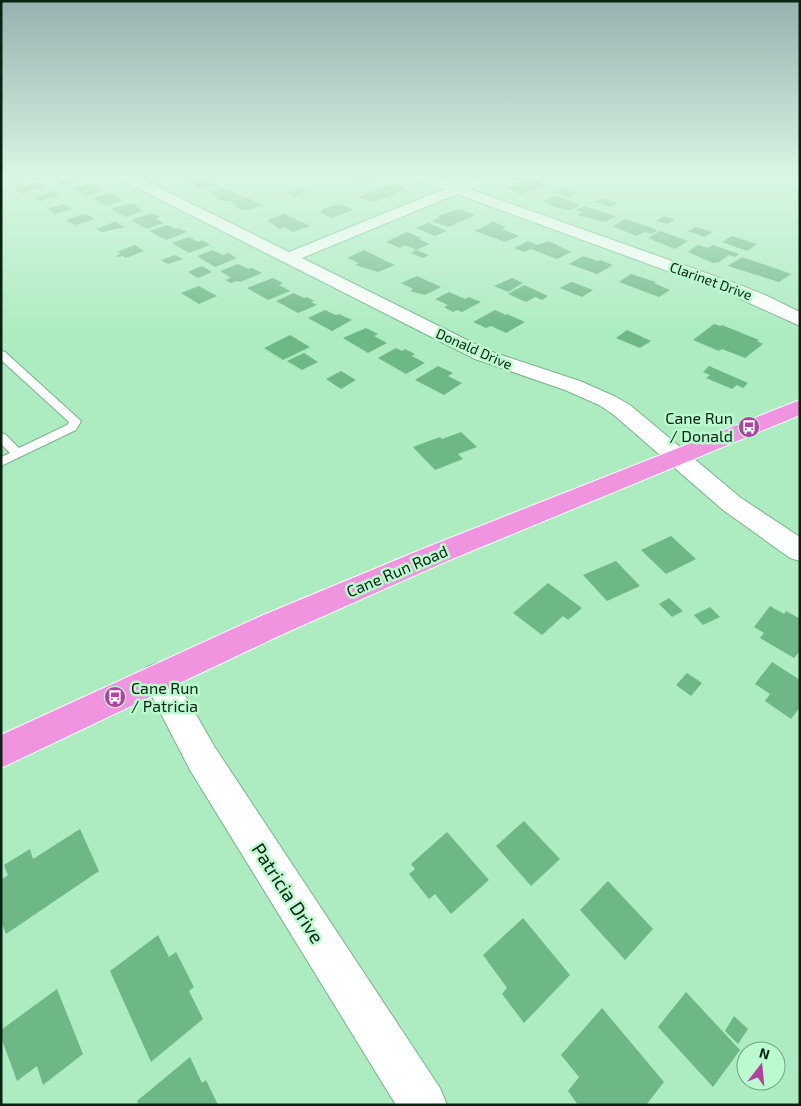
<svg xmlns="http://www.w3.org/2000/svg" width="801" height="1106" font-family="'Exo 2',sans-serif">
<rect width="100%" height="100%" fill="#adecc1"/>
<!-- building -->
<g fill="#6eb787">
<polygon points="4,177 27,177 29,178 13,183"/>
<polygon points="61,177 76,177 83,181 67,186 55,179"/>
<polygon points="350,177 375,177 378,178 365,183"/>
<polygon points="203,178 218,185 199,189 194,187 197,186 189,182"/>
<polygon points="530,179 545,184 522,194 507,188 516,185 513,184"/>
<polygon points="38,182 45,187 21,193 14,189"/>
<polygon points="89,184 95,184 103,190 86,196 73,188"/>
<polygon points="392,184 406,189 396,193 399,194 372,202 358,197"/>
<polygon points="223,188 240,195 243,197 232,201 220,200 214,197 218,196 209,192"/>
<polygon points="301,188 309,192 295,197 287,193"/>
<polygon points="563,188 577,193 569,197 554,192"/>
<polygon points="54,191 60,195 39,201 34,198"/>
<polygon points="109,193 120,196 117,197 123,200 106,206 92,198"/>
<polygon points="555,196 557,196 581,205 569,210 554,207 543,201"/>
<polygon points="246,197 262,205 248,210 241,210 235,207 238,206 231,202"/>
<polygon points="602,198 618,203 610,207 595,202"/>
<polygon points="64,204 72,209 55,214 47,209"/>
<polygon points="128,204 134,204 142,211 126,217 111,209"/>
<polygon points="341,204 353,210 331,218 320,212 324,210 322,209"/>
<polygon points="584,206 603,212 616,216 604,222 577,215 582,212 576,210"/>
<polygon points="459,209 475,215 448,227 432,221 440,217 437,216"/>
<polygon points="152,213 160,217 156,219 164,223 147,229 131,220"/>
<polygon points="86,214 95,219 75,225 66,220"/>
<polygon points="284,214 310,226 293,232 284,227 280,229 267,220"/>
<polygon points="664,216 675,220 667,224 656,221"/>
<polygon points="625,219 652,228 657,231 651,234 645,232 636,236 613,226"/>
<polygon points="115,222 125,227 102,232 96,229"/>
<polygon points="493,222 506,227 502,229 519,236 505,242 475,231"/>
<polygon points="428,223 429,223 447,231 435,236 416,228"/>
<polygon points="167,225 176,229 179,228 187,232 166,240 149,231"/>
<polygon points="696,227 713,232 704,237 688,231"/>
<polygon points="660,231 666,233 688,241 675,249 648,238"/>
<polygon points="407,232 421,238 419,239 430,244 416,250 405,245 400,248 386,242"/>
<polygon points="732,236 757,244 747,251 722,242"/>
<polygon points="189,237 198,242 202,240 210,245 189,253 172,243"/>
<polygon points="528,241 538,245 549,241 571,252 557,259 531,249 525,252 514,248"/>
<polygon points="135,245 144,251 126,258 123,256 118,257 116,256 121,254 117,252"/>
<polygon points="698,245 708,248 713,245 739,254 735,257 729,255 719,262 713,263 688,252"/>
<polygon points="213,250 223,255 228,253 237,258 215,267 197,256"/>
<polygon points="364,250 386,261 395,265 378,272 355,265 359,263 347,258"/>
<polygon points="416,250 429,255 423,258 411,253"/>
<polygon points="175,255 183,259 168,264 161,260"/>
<polygon points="583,256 598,261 600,260 613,265 597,274 569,264"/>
<polygon points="742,257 780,270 791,274 779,282 728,266"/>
<polygon points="238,264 249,269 252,268 262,273 240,282 237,281 231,283 225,280 231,278 220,271"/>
<polygon points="202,266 212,272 198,278 188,272"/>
<polygon points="631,274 656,282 654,283 670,290 659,297 619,282"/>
<polygon points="417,276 441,287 425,295 410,291 413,289 401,283"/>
<polygon points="273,278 283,283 279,285 290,291 268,300 247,288"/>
<polygon points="512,278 523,283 508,292 494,286"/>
<polygon points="571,282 572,282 593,290 582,297 560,288"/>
<polygon points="524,285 542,293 541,293 548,296 542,300 535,297 526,302 508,294"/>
<polygon points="199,286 217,296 199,304 181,293"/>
<polygon points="449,292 465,299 469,297 481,302 462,312 457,310 453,312 444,307 448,305 435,299"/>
<polygon points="294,293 304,298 307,297 314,301 311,302 317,305 298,313 276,301"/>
<polygon points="325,310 336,315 339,314 352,320 332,331 308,318"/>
<polygon points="495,310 506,315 507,314 525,322 506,333 491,326 486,328 473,322"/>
<polygon points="714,324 720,326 722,325 759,340 757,341 763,344 745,358 722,349 719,351 693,340"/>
<polygon points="366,328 378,334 374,336 387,343 368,353 343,338"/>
<polygon points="627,330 651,341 640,348 616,338"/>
<polygon points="290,335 310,347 283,360 264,348"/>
<polygon points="396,348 402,351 405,349 415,354 412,356 425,363 406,374 378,358"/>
<polygon points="304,353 318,362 302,370 287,361"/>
<polygon points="438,366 453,373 448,376 462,383 444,395 415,380"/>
<polygon points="709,366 739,379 748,383 743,388 737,385 732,389 706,378 710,375 703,372"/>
<polygon points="341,371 356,380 341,389 326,379"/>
<polygon points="461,432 477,447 458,454 463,459 435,470 413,447 440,437 442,439"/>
<polygon points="671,536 696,559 666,574 641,550"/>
<polygon points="616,561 640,586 607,601 583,575"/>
<polygon points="548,583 582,608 568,620 563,616 542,635 513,613"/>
<polygon points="669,598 683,611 672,617 659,604"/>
<polygon points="770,606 784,614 786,611 800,619 800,651 794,658 760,638 764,633 754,627"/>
<polygon points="710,607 720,617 703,625 694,615"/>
<polygon points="772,662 800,680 800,707 791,719 765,701 770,694 755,684"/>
<polygon points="687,673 702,683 691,696 676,685"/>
<polygon points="524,821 560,859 531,886 496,846"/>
<polygon points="80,829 99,871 6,934 1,921 1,880 8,875 4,865 30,849 33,859"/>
<polygon points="447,832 489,880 451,914 435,894 429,899 409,874 415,869 411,864"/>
<polygon points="608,881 653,929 625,960 580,910"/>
<polygon points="523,918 570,975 524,1023 502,994 507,988 483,955"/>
<polygon points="158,935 169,957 176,952 194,987 189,991 203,1019 151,1062 110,971"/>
<polygon points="57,989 83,1054 43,1085 37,1066 17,1081 1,1037 1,1030"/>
<polygon points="686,992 740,1050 713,1087 658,1027"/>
<polygon points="602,1008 664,1082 646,1105 578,1105 568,1091 579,1077 561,1055"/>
<polygon points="734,1016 748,1029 738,1044 725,1031"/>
<polygon points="190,1057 202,1083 206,1080 218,1105 139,1105 137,1101"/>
</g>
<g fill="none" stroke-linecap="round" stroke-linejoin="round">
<!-- service casing -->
<g stroke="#77b48b" stroke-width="2">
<polygon id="service" points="1,351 5,352 81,421 76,430 1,466 1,457 10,453 1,444 1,433 5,434 19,448 67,425 69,422 1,360"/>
</g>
<!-- minor casing -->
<g stroke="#77b48b" stroke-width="2">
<g id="minor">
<polygon points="120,177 138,177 289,252 444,189 418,180 416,177 436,177 456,184 474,177 493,177 491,180 469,189 737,284 765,295 800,312 800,326 725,292 457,194 302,258 489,351 580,381 614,396 630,405 741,498 800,537 800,561 790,558 723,510 614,415 599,405 565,390 475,359 122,180"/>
<polygon points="158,663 169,667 214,746 440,1088 447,1105 396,1105 190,770 142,677 147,667"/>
</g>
</g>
<!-- trunk casing -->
<g stroke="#fff" stroke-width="2">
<polygon id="trunk" points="800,400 800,415 445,562 283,634 1,768 1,735 261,616 425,548"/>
</g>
<!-- service -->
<use href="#service" fill="#fff" fill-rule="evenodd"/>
<!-- minor -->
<use href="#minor" fill="#fff" fill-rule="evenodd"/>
<!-- trunk -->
<use href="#trunk" fill="#f094e0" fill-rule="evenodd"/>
</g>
<!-- sky -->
<linearGradient id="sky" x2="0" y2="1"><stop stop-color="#98b0b0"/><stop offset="0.53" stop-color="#daf6e3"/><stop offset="1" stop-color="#daf6e3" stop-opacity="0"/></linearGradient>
<rect width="801" height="332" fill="url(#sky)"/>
<!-- icons -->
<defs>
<g id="bus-disc" transform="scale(1.125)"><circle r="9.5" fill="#b142a0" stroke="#baface"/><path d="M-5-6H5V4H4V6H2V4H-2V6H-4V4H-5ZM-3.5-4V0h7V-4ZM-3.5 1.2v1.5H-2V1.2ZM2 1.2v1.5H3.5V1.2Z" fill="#fff"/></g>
</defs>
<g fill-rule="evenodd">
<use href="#bus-disc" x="749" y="427"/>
<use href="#bus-disc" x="115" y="697"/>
</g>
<g text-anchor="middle" stroke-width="5" stroke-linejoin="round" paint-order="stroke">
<!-- far-street labels -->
<g font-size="14" fill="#092313" stroke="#baface">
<text transform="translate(711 281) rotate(20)" y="5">Clarinet Drive</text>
<text transform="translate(474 349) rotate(24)" y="5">Donald Drive</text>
</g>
<!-- poi labels -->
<g font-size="16" fill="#092313" stroke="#baface" text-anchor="end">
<text x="733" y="424">Cane Run<tspan x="733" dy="18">/ Donald</tspan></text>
<text x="131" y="694" text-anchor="start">Cane Run<tspan x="131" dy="18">/ Patricia</tspan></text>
</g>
<!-- street labels -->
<g font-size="16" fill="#092313" stroke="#baface">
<text transform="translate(397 571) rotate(-23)" y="6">Cane Run Road</text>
</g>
<!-- near-street labels -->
<g font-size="19" fill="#092313" stroke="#baface">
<text transform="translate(288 893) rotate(57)" y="7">Patricia Drive</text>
</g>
</g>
<!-- border -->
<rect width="801" height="1106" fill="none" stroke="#092313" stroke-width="5"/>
<!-- north arrow -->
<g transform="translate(761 1066) rotate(16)"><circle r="24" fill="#baface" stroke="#73a483"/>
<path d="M0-4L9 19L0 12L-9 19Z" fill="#b142a0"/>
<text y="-8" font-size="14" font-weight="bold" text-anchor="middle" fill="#092313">N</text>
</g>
</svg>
